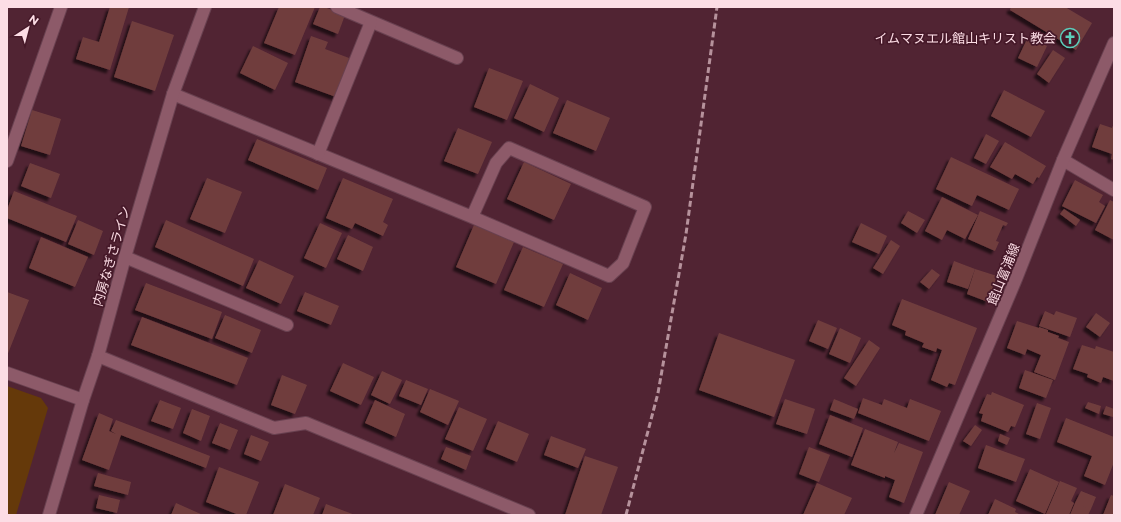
<svg xmlns="http://www.w3.org/2000/svg" width="1121" height="522" font-family="Montserrat,'Noto Sans JP',sans-serif">
<defs>
<filter id="shadow"><feDropShadow dx="-3.5" dy="3.5" stdDeviation="1" flood-color="#0009"/></filter>
</defs>
<rect width="100%" height="100%" fill="#512433"/>
<!-- green -->
<polygon fill="#65390a" points="7,386 41,398 48,408 16,515 7,515"/>
<!-- building -->
<g fill="#703e3e" filter="url(#shadow)">
<polygon points="110,7 129,7 110,70 76,59 83,37 99,42"/>
<polygon points="279,7 315,7 295,55 264,43"/>
<polygon points="320,7 324,7 345,15 338,34 313,24"/>
<polygon points="1011,7 1065,7 1092,23 1076,50 1010,10"/>
<polygon points="132,21 174,35 155,91 114,77"/>
<polygon points="311,36 328,42 325,49 349,58 336,97 295,82"/>
<polygon points="1028,37 1047,46 1037,67 1018,58"/>
<polygon points="253,46 288,63 275,90 240,73"/>
<polygon points="1053,50 1065,58 1049,83 1037,74"/>
<polygon points="489,68 523,81 507,120 474,107"/>
<polygon points="530,84 559,98 544,132 514,118"/>
<polygon points="1004,90 1045,111 1031,137 991,116"/>
<polygon points="567,100 610,118 596,151 553,133"/>
<polygon points="32,110 61,119 50,155 21,146"/>
<polygon points="1114,123 1114,160 1111,159 1112,154 1092,147 1100,124 1112,128"/>
<polygon points="458,128 492,142 478,174 444,161"/>
<polygon points="986,134 999,141 986,164 974,158"/>
<polygon points="257,139 327,168 318,190 248,160"/>
<polygon points="1005,142 1046,166 1039,178 1037,177 1033,184 1015,174 1012,179 990,167"/>
<polygon points="951,157 1019,189 1009,210 977,195 972,206 936,189"/>
<polygon points="524,162 571,184 554,220 507,199"/>
<polygon points="30,163 60,174 51,198 21,186"/>
<polygon points="207,178 242,192 225,233 190,219"/>
<polygon points="343,178 393,199 383,222 388,225 383,236 355,223 352,229 326,218"/>
<polygon points="1075,180 1103,195 1099,202 1105,206 1096,223 1062,206"/>
<polygon points="14,191 77,216 66,242 7,218 7,210"/>
<polygon points="942,197 978,215 965,239 947,230 942,240 925,231"/>
<polygon points="1110,200 1114,202 1114,240 1095,230"/>
<polygon points="1064,209 1080,220 1076,226 1060,214"/>
<polygon points="908,211 925,220 917,233 901,223"/>
<polygon points="980,211 1008,223 1006,226 1003,225 996,241 999,242 995,251 968,239"/>
<polygon points="78,220 103,231 94,255 68,244"/>
<polygon points="166,220 254,259 243,286 155,247"/>
<polygon points="320,223 342,233 326,268 304,258"/>
<polygon points="861,223 887,236 879,254 852,242"/>
<polygon points="474,225 514,242 496,284 456,267"/>
<polygon points="348,235 373,247 363,271 337,259"/>
<polygon points="41,237 88,257 75,287 29,268"/>
<polygon points="891,240 900,246 883,274 873,268"/>
<polygon points="523,247 563,264 544,307 504,290"/>
<polygon points="259,260 294,276 281,304 246,288"/>
<polygon points="954,261 975,269 968,289 947,282"/>
<polygon points="932,269 940,275 929,289 920,282"/>
<polygon points="975,269 997,276 988,302 967,294"/>
<polygon points="570,273 602,288 588,320 556,305"/>
<polygon points="146,283 222,312 212,339 135,310"/>
<polygon points="7,292 29,300 7,356"/>
<polygon points="305,292 339,306 331,325 297,311"/>
<polygon points="902,299 977,328 955,385 949,383 947,387 931,380 942,350 937,348 936,352 922,347 924,343 905,335 906,331 892,325"/>
<polygon points="1045,311 1054,315 1056,311 1077,318 1070,337 1039,326"/>
<polygon points="1096,313 1110,323 1100,337 1086,327"/>
<polygon points="225,315 261,330 252,353 215,338"/>
<polygon points="142,317 248,358 237,385 131,345"/>
<polygon points="818,320 837,328 828,349 809,341"/>
<polygon points="1017,321 1039,328 1039,327 1048,330 1048,332 1059,336 1058,338 1069,342 1055,380 1034,372 1041,355 1027,349 1025,355 1007,348"/>
<polygon points="840,328 861,338 850,363 829,354"/>
<polygon points="719,333 795,360 774,417 699,390"/>
<polygon points="869,340 880,348 856,386 844,378"/>
<polygon points="1082,345 1095,349 1096,346 1114,352 1114,381 1103,377 1101,383 1087,377 1088,374 1073,369"/>
<polygon points="343,363 374,377 361,405 330,391"/>
<polygon points="1025,370 1053,380 1046,398 1019,388"/>
<polygon points="382,371 402,380 390,404 371,395"/>
<polygon points="282,375 307,385 295,414 271,405"/>
<polygon points="406,380 428,389 421,405 399,396"/>
<polygon points="430,389 459,401 448,425 420,412"/>
<polygon points="992,392 1024,405 1015,427 1011,426 1008,432 981,421 983,414 979,413 987,394 991,395"/>
<polygon points="863,398 882,405 884,399 907,408 910,399 941,411 929,441 858,413"/>
<polygon points="785,399 815,409 807,434 776,424"/>
<polygon points="834,399 858,409 854,419 830,410"/>
<polygon points="160,400 181,408 173,429 151,421"/>
<polygon points="375,400 405,414 396,437 365,423"/>
<polygon points="1088,402 1101,406 1099,414 1085,408"/>
<polygon points="1037,403 1051,408 1040,439 1026,434"/>
<polygon points="1106,406 1114,409 1113,417 1103,414"/>
<polygon points="459,407 487,419 473,451 445,439"/>
<polygon points="192,409 210,416 201,441 183,433"/>
<polygon points="99,413 113,419 109,431 116,434 111,431 116,420 210,456 206,468 121,435 109,470 82,460"/>
<polygon points="830,415 863,428 852,457 819,444"/>
<polygon points="1066,418 1114,437 1114,462 1105,485 1084,476 1092,456 1057,442"/>
<polygon points="498,421 529,434 517,462 486,449"/>
<polygon points="220,423 238,430 230,450 212,443"/>
<polygon points="975,425 982,430 971,446 963,441"/>
<polygon points="865,429 898,442 894,453 899,443 923,452 904,503 889,497 895,480 885,476 885,478 851,465"/>
<polygon points="1000,434 1010,438 1007,445 998,441"/>
<polygon points="251,435 269,442 261,461 244,454"/>
<polygon points="551,436 586,449 578,468 544,455"/>
<polygon points="986,445 1025,459 1016,482 978,468"/>
<polygon points="446,447 471,456 466,470 441,459"/>
<polygon points="809,447 830,455 819,482 799,474"/>
<polygon points="585,456 618,467 601,515 565,515"/>
<polygon points="219,467 259,482 246,515 239,515 206,502"/>
<polygon points="1030,469 1059,482 1045,514 1016,501"/>
<polygon points="98,473 131,482 128,495 94,486"/>
<polygon points="1060,481 1077,488 1071,501 1074,503 1069,515 1048,515 1046,514"/>
<polygon points="949,482 970,491 959,515 935,515"/>
<polygon points="817,483 852,498 844,515 803,515"/>
<polygon points="285,484 320,498 313,515 273,515"/>
<polygon points="1081,491 1096,497 1091,509 1088,515 1070,515 1075,503 1086,508 1075,503"/>
<polygon points="99,495 120,500 117,513 96,508"/>
<polygon points="1111,495 1114,496 1114,515 1103,515"/>
<polygon points="995,499 1016,509 1015,512 1021,515 988,515"/>
<polygon points="176,503 203,515 171,515"/>
<polygon points="326,504 355,515 322,515"/>
</g>
<g fill="none" stroke-linecap="round" stroke-linejoin="round">
<!-- minor casing -->
<g stroke="#694150" stroke-width="14">
<g id="minor">
<polyline points="337,7 457,58"/>
<polyline points="173,94 472,217 609,276 623,263 645,207 509,148 496,163 472,217"/>
<polyline points="318,154 371,22"/>
<polyline points="1063,160 1114,190"/>
<polyline points="7,161 61,7"/>
<polyline points="125,257 287,325"/>
<polyline points="98,356 274,428 306,423 529,515"/>
<polyline points="7,373 83,400"/>
</g>
</g>
<!-- tertiary casing -->
<g stroke="#694150" stroke-width="14">
<polyline id="tertiary" points="49,515 83,400 98,356 125,257 173,94 205,7"/>
</g>
<!-- secondary casing -->
<g stroke="#694150" stroke-width="14">
<polyline id="secondary" points="916,515 1016,279 1063,160 1114,43"/>
</g>
<!-- minor -->
<use href="#minor" stroke="#8d5a69" stroke-width="12"/>
<!-- tertiary -->
<use href="#tertiary" stroke="#8d5a69" stroke-width="12"/>
<!-- secondary -->
<use href="#secondary" stroke="#8d5a69" stroke-width="12"/>
<!-- rail -->
<polyline stroke="#b6929c" stroke-width="3" stroke-dasharray="6 3" stroke-linecap="butt" points="626,515 658,393 686,234 717,7"/>
</g>
<!-- icons -->
<defs>
<g id="church-ring" transform="scale(1)"><circle r="9.5" fill="#461929" stroke="#5ccebb" stroke-width="1.5"/><path d="M-1.2-6h2.4v3.5h3.3v2.4h-3.3V6h-2.4V-.1h-3.3v-2.4h3.3Z" fill="#5ccebb"/></g>
</defs>
<g fill-rule="evenodd">
<use href="#church-ring" x="1070" y="38"/>
</g>
<g text-anchor="middle" stroke-width="3.5" stroke-linejoin="round" paint-order="stroke">
<!-- poi labels -->
<g font-size="13" fill="#fcdde5" stroke="#461929" text-anchor="end">
<text x="1056" y="43">イムマヌエル館山キリスト教会</text>
</g>
<!-- street labels -->
<g font-size="13" fill="#fcdde5" stroke="#461929">
<text transform="translate(111 256) rotate(-74)" y="5">内房なぎさライン</text>
<text transform="translate(1003 274) rotate(-68)" y="5">館山富浦線</text>
</g>
</g>
<!-- border -->
<rect width="1121" height="522" fill="none" stroke="#fcdde5" stroke-width="16"/>
<!-- north arrow -->
<g transform="translate(28 28) rotate(36)" stroke="#461929" stroke-width="3" paint-order="stroke">
<path d="M0-3L7 15L0 10L-7 15Z" fill="#fcdde5"/>
<text y="-6" font-size="11" font-weight="bold" text-anchor="middle" fill="#fcdde5">N</text>
</g>
</svg>
